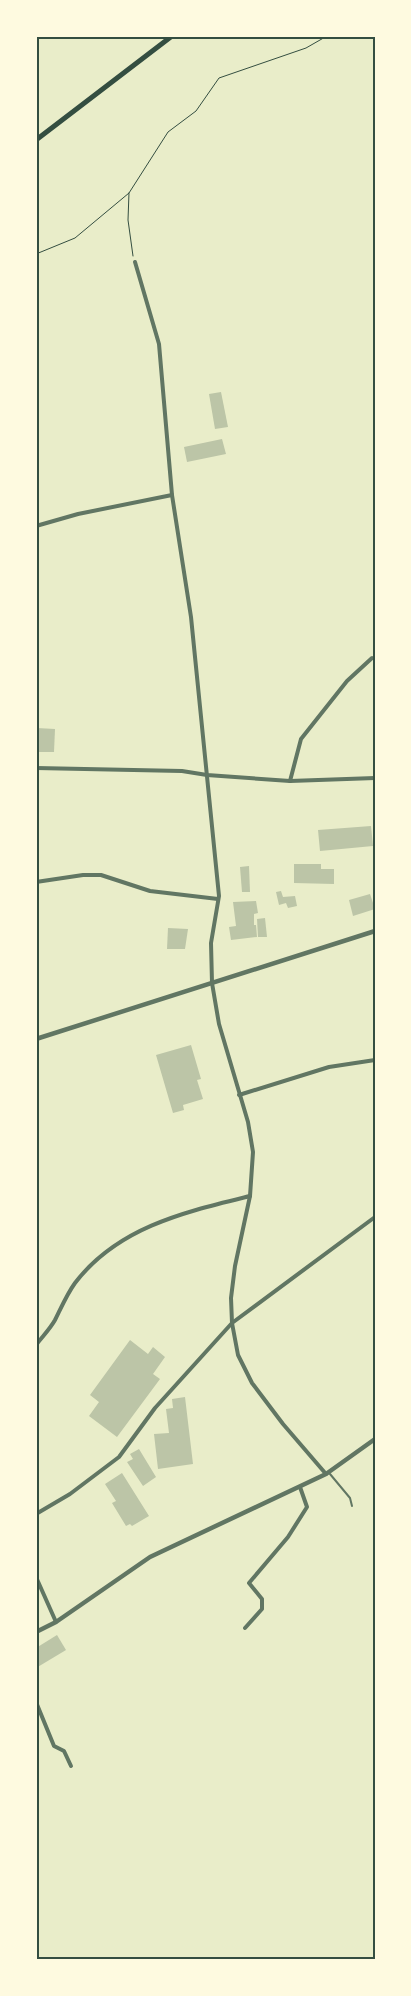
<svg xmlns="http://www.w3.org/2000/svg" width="411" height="1996" font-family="'Exo 2',sans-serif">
<rect width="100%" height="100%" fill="#e9edc9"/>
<!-- building -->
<g fill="#bcc5a7">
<polygon points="221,392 228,427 215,429 209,394"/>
<polygon points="222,439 226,454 187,462 184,447"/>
<polygon points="37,728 55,729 54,752 36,752"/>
<polygon points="371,826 373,846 320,851 318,830"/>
<polygon points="294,864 321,864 321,869 334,869 334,884 294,883"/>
<polygon points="249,866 250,892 242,892 240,867"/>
<polygon points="281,891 283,897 295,896 297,906 288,908 286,903 279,905 276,892"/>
<polygon points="370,894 375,909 353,916 349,900"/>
<polygon points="256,901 258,913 254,914 254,925 256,925 257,937 231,940 229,927 236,926 233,902"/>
<polygon points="265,918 267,937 258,937 257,919"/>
<polygon points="168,928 188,929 185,949 167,949"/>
<polygon points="191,1045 201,1079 197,1080 203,1099 183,1105 184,1110 173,1113 156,1055"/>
<polygon points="130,1340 148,1354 153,1347 165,1357 153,1374 160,1379 117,1437 89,1416 99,1402 90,1395"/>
<polygon points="185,1397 193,1464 158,1469 154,1434 169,1433 166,1409 173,1408 172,1399"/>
<polygon points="139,1449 156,1477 143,1486 127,1462 133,1459 130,1454"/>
<polygon points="122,1473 149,1516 132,1526 130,1524 126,1526 112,1503 116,1501 105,1484"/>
<polygon points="57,1635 66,1650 36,1668 36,1648"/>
</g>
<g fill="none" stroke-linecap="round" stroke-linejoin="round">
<!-- path -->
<g stroke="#344e41" stroke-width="1">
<polyline points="129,193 128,220 133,256"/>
<polyline points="36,254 75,238 129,193 168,132 196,111 219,78 306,48 327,36"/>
</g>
<!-- service -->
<polyline stroke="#617663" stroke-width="2" points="330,1474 350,1498 352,1506"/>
<!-- minor -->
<g stroke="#617663" stroke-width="4">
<polyline points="135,262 159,344 172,495 191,617 219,896 211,943 212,983 219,1024 248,1122 253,1152 250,1196 235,1266 231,1298 232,1323 238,1355 252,1383 283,1424 326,1474"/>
<polyline points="36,526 78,514 172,495"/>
<polyline points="36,768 182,771 207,775 290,781 375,778"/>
<polyline points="290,781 301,739 347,681 372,658"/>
<polyline points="36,882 83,875 101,875 150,891 218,899"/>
<polyline points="239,1095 329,1067 375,1060"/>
<path d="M36,1345C42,1337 50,1329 55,1320C61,1308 67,1294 75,1283C118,1227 185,1212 250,1196"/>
<polyline points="36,1514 70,1494 119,1457 155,1408 232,1323 375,1217"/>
<polyline points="36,1577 56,1622"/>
<polyline points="245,1628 262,1609 262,1599 249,1583 288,1537 307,1507 300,1487"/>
<polyline points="36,1702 54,1746 64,1751 71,1766"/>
</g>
<!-- tertiary -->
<g stroke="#617663" stroke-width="4.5">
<polyline points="36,1039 375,931"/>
<polyline points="36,1632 56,1622 150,1557 326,1474 375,1439"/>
</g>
<!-- secondary -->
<polyline stroke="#344e41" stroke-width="5" points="36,140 172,36"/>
</g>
<!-- border -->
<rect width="411" height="1996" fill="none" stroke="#fefae0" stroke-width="75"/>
<rect x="38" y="38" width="336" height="1920" fill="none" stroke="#344e41" stroke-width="2"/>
</svg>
